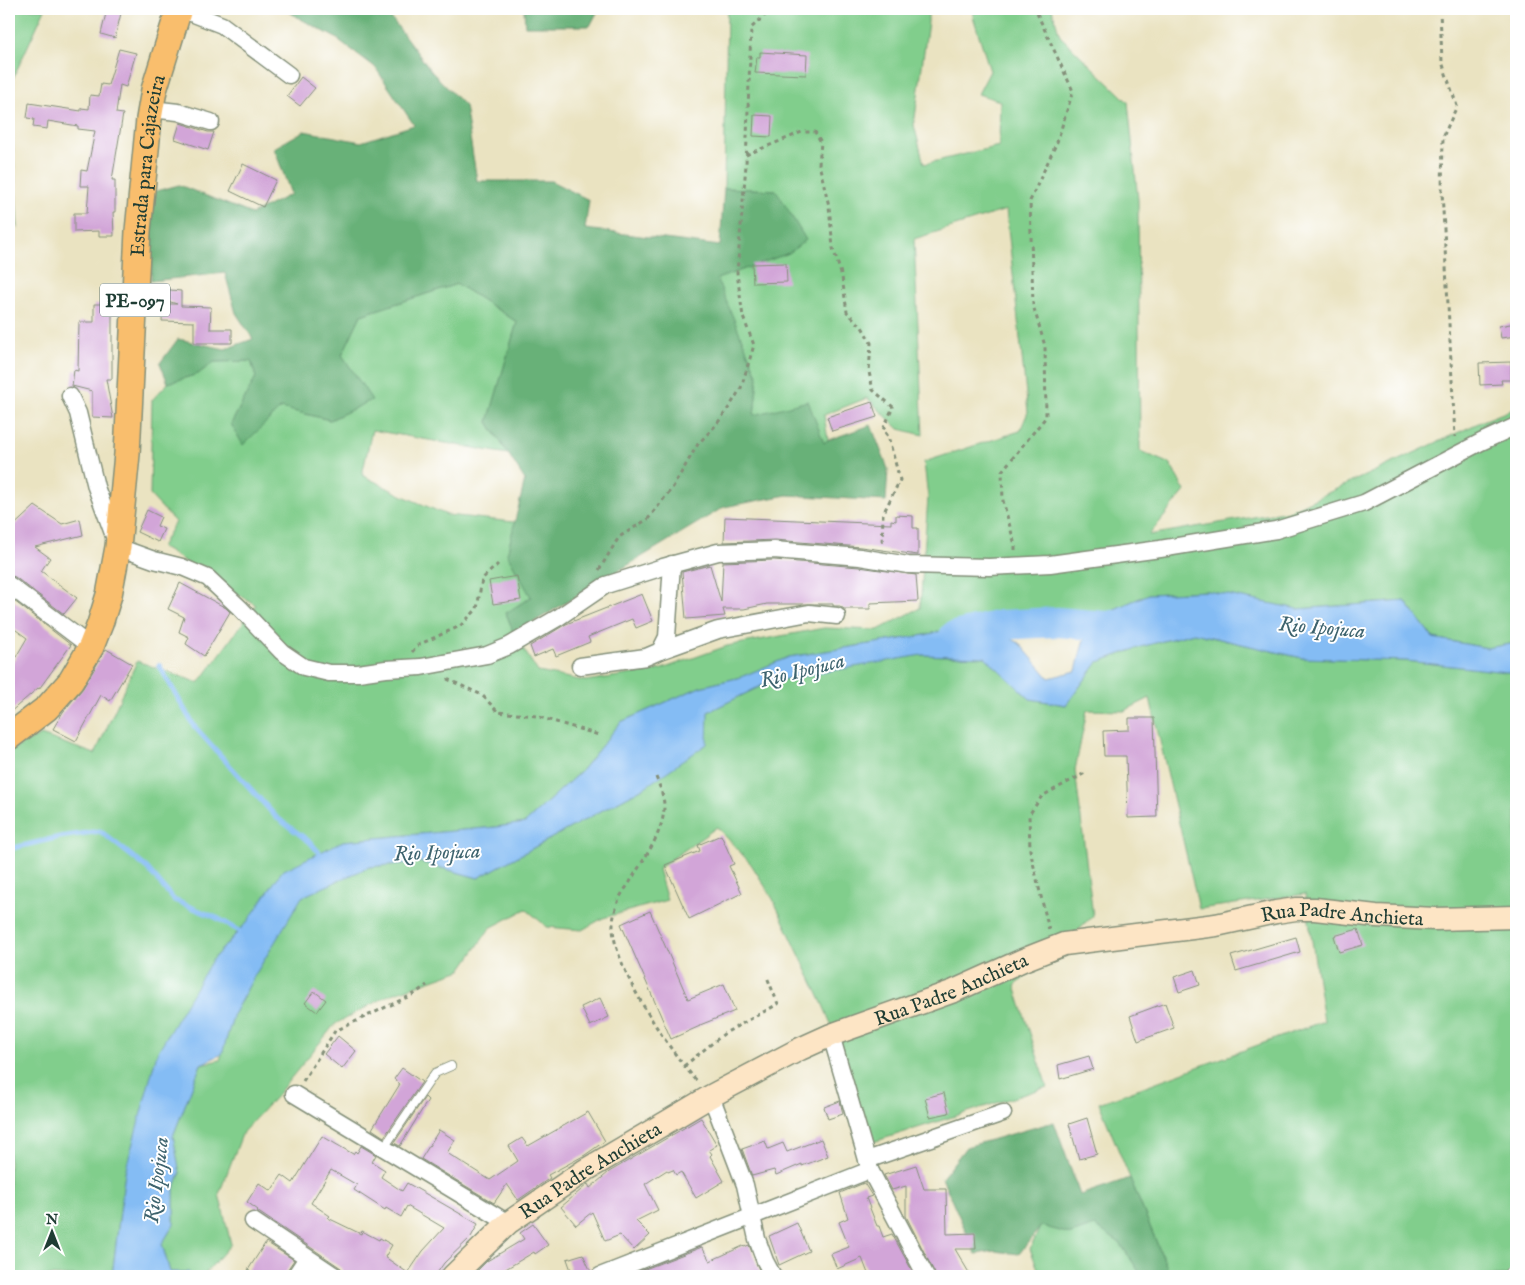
<svg xmlns="http://www.w3.org/2000/svg" width="1525" height="1285" font-family="'IM FELL English',serif">
<rect width="100%" height="100%" fill="#fff"/>
<filter id="ink" filterUnits="userSpaceOnUse"><feTurbulence type="fractalNoise" baseFrequency=".02" numOctaves="2"/><feDisplacementMap in="SourceGraphic" scale="10" xChannelSelector="R" yChannelSelector="G"/><feConvolveMatrix kernelMatrix="1 2 1 2 8 2 1 2 1" color-interpolation-filters="sRGB"/></filter>
<filter id="wash" filterUnits="userSpaceOnUse"><feTurbulence type="fractalNoise" baseFrequency=".0096" numOctaves="4" result="noise"/><feDisplacementMap in="SourceGraphic" scale="20" xChannelSelector="R" yChannelSelector="G"/><feGaussianBlur stdDeviation="1.12" result="paint"/><feColorMatrix in="noise" values="0 0 0 0 0 0 0 0 0 0 0 0 0 0 0 0 0 1.4 0 .05"/><feComposite in="paint" operator="in"/></filter>
<g filter="url(#wash)">
<rect width="100%" height="100%" fill="#eae3c1"/>
<!-- green -->
<g fill="#81ce8c" stroke="#508660">
<polygon points="9,9 45,9 9,87 18,228 9,217"/>
<polygon points="727,9 928,9 928,22 914,125 924,164 999,146 1000,101 978,94 990,71 973,16 973,9 1052,9 1060,36 1128,102 1138,200 1140,451 1170,464 1185,491 1149,535 1289,511 1485,420 1516,408 1516,643 1487,648 1433,638 1405,601 1298,609 1207,591 1149,594 1096,617 1000,617 925,635 789,657 741,677 700,687 621,722 582,770 525,823 496,827 343,841 248,921 212,960 125,1172 112,1276 9,1276 9,751 41,735 95,754 137,661 199,683 256,605 161,547 175,522 150,495 152,400 168,383 198,374 214,362 251,361 256,377 231,424 281,408 330,420 371,400 342,355 361,315 457,284 517,322 488,422 508,454 372,430 362,475 403,496 447,515 514,522 531,597 506,613 514,634 538,672 585,681 659,670 727,646 824,628 878,630 920,608 928,498 924,462 1020,431 1028,412 1006,210 914,239 923,435 899,429 867,398 824,415 828,440 824,443 754,415 758,377 716,279 789,253 776,190 724,188"/>
<polygon points="1194,633 1302,658 1406,661 1516,673 1516,1276 1172,1276 1170,1275 1099,1103 1324,1021 1305,894 1199,909 1150,698 1124,711 1087,710 1075,770 1093,916 1015,986 1047,1087 870,1143 840,1045 823,1005 773,899 751,864 717,827 658,869 667,900 603,918 582,930 547,927 526,909 490,928 461,970 389,995 335,1024 278,1094 243,1132 219,1194 231,1244 203,1276 190,1276 188,1272 170,1272 162,1244 174,1224 174,1189 180,1174 173,1136 201,1064 220,1060 234,1013 252,980 301,897 369,867 420,862 478,878 645,787 708,712 769,682 914,655 986,657 1030,699 1066,705 1098,662 1144,646"/>
<polygon points="1041,1225 1071,1234 1095,1225 1120,1243 1142,1276 1041,1276 1030,1249"/>
</g>
<!-- forest -->
<g fill="#68b178" stroke="#447756">
<polygon points="285,9 393,9 389,15 431,71 465,106 477,181 551,181 589,200 585,229 720,246 724,188 776,190 806,240 789,253 717,279 758,377 754,415 808,401 824,443 828,440 871,425 888,469 886,501 787,495 724,507 514,634 506,613 531,597 507,554 525,480 488,422 517,322 457,284 361,315 342,355 372,400 330,420 281,408 243,445 231,424 256,377 251,361 214,362 198,374 168,383 160,363 178,339 225,349 253,339 236,313 225,273 151,281 152,192 179,185 252,214 291,194 274,148 304,131 361,142 414,125 375,67 336,38 297,17"/>
<polygon points="524,9 599,9 590,26 525,26"/>
<polygon points="1054,1122 1080,1195 1130,1178 1170,1275 1172,1276 1142,1276 1120,1243 1095,1226 1071,1234 1041,1226 1019,1254 995,1251 976,1254 942,1178 966,1147"/>
</g>
<!-- water -->
<polygon fill="#84bcf4" stroke="#527c94" points="1208,591 1298,609 1405,601 1433,638 1487,648 1516,643 1516,673 1406,661 1302,658 1194,633 1144,646 1098,662 1066,705 1030,699 985,657 922,655 769,682 708,712 707,744 645,787 478,878 420,862 369,867 302,897 252,980 234,1013 222,1054 201,1064 173,1136 180,1174 174,1189 174,1224 162,1244 170,1272 189,1272 190,1276 112,1276 125,1172 157,1053 212,960 248,921 282,871 343,841 496,827 525,823 582,770 621,722 700,687 741,677 789,657 925,635 981,621 1019,643 1049,678 1076,671 1083,642 1096,617 1149,594"/>
<g fill="none" stroke-linecap="round" stroke-linejoin="round">
<!-- stream -->
<g stroke="#84bcf4" stroke-width="5">
<polyline points="159,665 194,726 276,817 310,842 323,857"/>
<polyline points="9,849 60,837 100,831 147,868 174,900 217,918 243,933"/>
</g>
<!-- river -->
<polyline stroke="#84bcf4" stroke-width="30" points="954,636 1000,625 1057,622 1106,626 1132,622"/>
</g>
<g id="blocks">
<!-- building -->
<g fill="#d2a5d8" fill-rule="evenodd">
<polygon points="107,9 122,9 115,38 101,34"/>
<polygon points="119,49 136,53 126,87 120,85 116,113 123,114 112,180 115,180 115,212 113,212 114,236 99,236 99,231 74,232 74,213 87,213 89,186 80,186 81,170 87,171 95,131 78,129 78,126 48,121 47,129 33,127 34,119 27,118 29,103 81,111 81,108 89,109 90,95 99,96 101,84 108,85"/>
<polygon points="760,52 807,55 806,75 755,73 757,57 760,57"/>
<polygon points="301,77 315,88 300,106 287,96"/>
<polygon points="754,115 772,116 771,137 753,136"/>
<polygon points="180,123 208,132 214,132 208,150 175,139"/>
<polygon points="243,164 276,180 263,207 230,191"/>
<polygon points="786,263 787,282 753,283 752,264"/>
<polygon points="150,288 181,291 181,306 211,307 210,329 232,329 232,343 194,343 194,322 162,321 163,304 177,304 149,295"/>
<polygon points="94,304 112,304 112,379 106,379 113,418 92,417 92,391 72,386 74,370 78,371 79,322 94,322"/>
<polygon points="1516,323 1516,336 1501,338 1499,326"/>
<polygon points="1511,362 1511,380 1501,380 1502,384 1480,385 1479,363"/>
<polygon points="872,402 877,417 832,431 827,417"/>
<polygon points="35,506 62,524 80,519 83,535 35,547 50,558 41,571 77,598 64,614 15,577 9,575 9,530"/>
<polygon points="147,510 161,517 157,526 164,529 158,542 137,532"/>
<polygon points="896,515 913,516 913,528 918,528 918,555 861,547 775,540 724,542 725,517 891,524 891,520 896,521"/>
<polygon points="774,560 859,567 916,575 918,601 870,603 870,609 844,609 840,606 833,606 833,604 767,604 744,609 723,609 725,616 686,619 682,572 710,565 721,602 723,562"/>
<polygon points="517,576 521,600 493,604 489,581"/>
<polygon points="180,583 226,608 230,612 204,656 186,644 189,637 179,632 184,617 168,609"/>
<polygon points="642,594 653,621 636,628 632,619 588,637 590,642 556,656 553,649 534,657 530,646 566,624"/>
<polygon points="9,597 71,645 39,689 38,688 9,713 9,669 27,638 9,625"/>
<polygon points="106,649 132,664 110,701 101,695 76,741 53,729 63,712 83,688"/>
<polygon points="1129,718 1154,718 1157,817 1128,818 1126,756 1104,756 1103,731 1129,730"/>
<polygon points="721,835 734,864 729,866 742,893 689,919 665,865 700,851 698,845"/>
<polygon points="650,911 688,999 724,984 735,1011 700,1025 700,1026 671,1039 621,924"/>
<polygon points="1358,929 1363,945 1339,952 1334,936"/>
<polygon points="1296,937 1300,952 1236,971 1231,956"/>
<polygon points="1195,970 1200,985 1179,992 1174,977"/>
<polygon points="314,991 326,1000 317,1012 305,1003"/>
<polygon points="600,998 609,1017 590,1026 581,1007"/>
<polygon points="1165,1003 1174,1028 1138,1041 1130,1016"/>
<polygon points="338,1036 356,1051 342,1069 324,1054"/>
<polygon points="1089,1056 1093,1069 1060,1079 1058,1065"/>
<polygon points="402,1068 422,1082 384,1137 372,1129 400,1084 394,1079"/>
<polygon points="944,1093 949,1113 930,1117 925,1098"/>
<polygon points="425,1097 428,1100 400,1146 394,1143"/>
<polygon points="840,1101 843,1114 828,1119 824,1107"/>
<polygon points="588,1112 605,1141 585,1155 548,1175 550,1178 518,1200 507,1184 494,1203 421,1159 439,1130 455,1140 447,1153 490,1180 518,1161 509,1146 522,1138 528,1146"/>
<polygon points="701,1118 717,1145 709,1150 712,1154 710,1156 724,1181 696,1198 681,1172 676,1175 673,1170 668,1172 667,1170 645,1184 658,1210 636,1221 650,1235 634,1250 620,1235 605,1241 592,1212 576,1225 561,1207 588,1184 590,1188 609,1172"/>
<polygon points="1087,1118 1097,1154 1079,1159 1069,1124"/>
<path d="M322,1136L353,1154L355,1151L357,1153L361,1146L376,1155L372,1162L385,1170L381,1177L402,1191L407,1183L478,1224L471,1237L444,1263L435,1276H345L341,1268L257,1211L258,1210L247,1202L259,1183L271,1191L282,1175L293,1183ZM331,1170L357,1185L354,1190L385,1210L386,1208L401,1217L407,1206L444,1228L423,1251L408,1273L385,1257L392,1245L380,1238L379,1240L362,1231L361,1234L328,1218L330,1216L311,1203Z"/>
<polygon points="821,1139 828,1156 802,1166 802,1164 776,1175 774,1170 752,1176 742,1149 765,1141 768,1149 783,1143 787,1152"/>
<polygon points="916,1165 924,1189 946,1189 947,1234 975,1233 976,1249 955,1249 971,1276 936,1276 906,1216 906,1186 892,1190 884,1175"/>
<polygon points="864,1183 872,1196 866,1198 877,1226 879,1226 883,1237 892,1234 915,1276 869,1276 862,1258 837,1269 831,1254 849,1247 839,1222 848,1218 840,1193"/>
<polygon points="797,1223 809,1251 779,1265 769,1236"/>
<polygon points="533,1224 548,1245 535,1254 534,1252 494,1276 472,1276 487,1261 524,1239 520,1233"/>
<polygon points="266,1242 294,1260 287,1270 285,1276 258,1276 248,1270"/>
<polygon points="749,1245 760,1272 751,1276 627,1276 702,1247 710,1261 743,1246 744,1247"/>
<polygon points="583,1254 591,1272 590,1276 573,1276 567,1259"/>
</g>
</g>
</g>
<g filter="url(#ink)">
<use href="#blocks" fill-opacity="0" stroke="#84907a" stroke-width="1"/>
<g fill="none" stroke-linecap="round" stroke-linejoin="round">
<!-- lane casing -->
<g stroke="#84907a" stroke-width="10">
<g id="lane">
<polyline points="383,1149 435,1073 451,1066"/>
<polyline points="1507,1276 1509,1272"/>
</g>
</g>
<!-- street casing -->
<g stroke="#84907a" stroke-width="19">
<g id="street">
<polyline points="181,9 222,25 289,75"/>
<polyline points="151,109 178,112 211,122"/>
<polyline points="70,396 78,413 96,487 118,547 154,560 182,567 208,578 240,608 282,652 304,667 329,673 358,673 386,669 421,667 487,655 509,646 559,617 606,585 663,567 718,552 774,550 860,557 908,565 989,567 1050,564 1160,549 1276,530 1364,503 1481,442 1516,426"/>
<polyline points="9,585 91,647"/>
<polyline points="660,651 718,630 809,613 837,616"/>
<polyline points="580,666 646,657 660,651 667,637 672,564"/>
<polyline points="831,1035 870,1170 926,1276"/>
<polyline points="294,1094 508,1223"/>
<polyline points="711,1096 745,1185 757,1239 765,1261 773,1276"/>
<polyline points="867,1160 1003,1113"/>
<polyline points="253,1221 335,1276"/>
<polyline points="295,1276 307,1258"/>
<polyline points="600,1276 870,1170"/>
</g>
</g>
<!-- secondary casing -->
<g stroke="#84907a" stroke-width="25">
<g id="secondary">
<path id="s1" d="M453,1276L508,1223L584,1171L711,1096L800,1049L831,1035L954,991L1023,960L1064,944L1216,925L1276,912L1296,909H1315L1376,916L1435,919L1516,917"/>
</g>
</g>
<!-- primary casing -->
<g stroke="#84907a" stroke-width="28">
<g id="primary">
<path id="s2" d="M9,737L47,708L71,681L91,647L100,624L109,595L118,547L127,454L138,231L149,119L154,90L179,9"/>
</g>
</g>
<!-- path -->
<g stroke="#84907a" stroke-width="3" stroke-dasharray="4 4" stroke-linecap="butt">
<polyline points="1440,9 1442,62 1457,106 1443,137 1442,191 1455,437"/>
<polyline points="746,155 802,132 815,132 821,142 819,164 829,206 833,248 842,277 847,312 862,327 871,343 869,372 873,390 893,407 883,430 888,436 900,480 883,514 882,545"/>
<polyline points="1015,550 1015,545 1003,501 1002,471 1046,417 1045,346 1033,305 1030,201 1057,142 1073,91 1035,9"/>
<polyline points="599,570 619,537 648,519 673,487 698,444 716,425 730,406 741,388 754,345 743,317 737,273 746,165 751,28 772,9"/>
<polyline points="412,652 418,645 460,626 477,609 482,579 498,564"/>
<polyline points="447,679 482,695 498,712 536,716 599,735"/>
<path d="M656,777C660,787 664,796 664,806C664,834 643,859 630,882C626,888 620,895 618,902C616,908 613,917 613,924C611,965 671,1054 699,1083"/>
<polyline points="1049,930 1030,850 1029,815 1042,796 1087,772"/>
<polyline points="684,1066 725,1033 778,1004 767,977"/>
<polyline points="303,1081 335,1031 414,994 427,985"/>
</g>
<!-- lane -->
<use href="#lane" stroke="#fff" stroke-width="8"/>
<!-- street -->
<use href="#street" stroke="#fff" stroke-width="16"/>
<!-- secondary -->
<use href="#secondary" stroke="#fde5c5" stroke-width="22"/>
<!-- primary -->
<use href="#primary" stroke="#f9be6d" stroke-width="25"/>
</g>
</g>
<g text-anchor="middle" stroke-width="4" stroke-linejoin="round" paint-order="stroke">
<!-- shield labels -->
<rect fill="#fff" stroke="#627771" stroke-width="1" x="100" y="283.5" width="70" height="33" rx="4"/>
<g font-size="19" font-weight="bold" fill="#1f3d34">
<text x="135" y="307">PE-097</text>
</g>
<!-- street labels -->
<g font-size="20" fill="#1f3d34" stroke="#fff">
<text dy="7" stroke="none"><textPath href="#s2" startOffset="610">Estrada para Cajazeira</textPath></text>
<text dy="7" stroke="none"><textPath href="#s1" startOffset="982">Rua Padre Anchieta</textPath></text>
<text dy="7" stroke="none"><textPath href="#s1" startOffset="579">Rua Padre Anchieta</textPath></text>
<text dy="7" stroke="none"><textPath href="#s1" startOffset="174">Rua Padre Anchieta</textPath></text>
</g>
<!-- water labels -->
<g font-size="21" font-style="italic" fill="#3d636e" stroke="#fff">
<text transform="translate(1322 627) rotate(5)" y="7">Rio Ipojuca</text>
<text transform="translate(802 670) rotate(-14)" y="7">Rio Ipojuca</text>
<text transform="translate(437 852) rotate(-2)" y="7">Rio Ipojuca</text>
<text transform="translate(156 1180) rotate(-83)" y="7">Rio Ipojuca</text>
</g>
</g>
<!-- margin -->
<rect width="1525" height="1285" fill="none" stroke="#fff" stroke-width="30"/>
<!-- north arrow -->
<g transform="translate(52 1232)" stroke="#ffffff" stroke-width="4" paint-order="stroke">
<path d="M0-4L9 19L0 12L-9 19Z" fill="#1f3d34"/>
<text y="-8" font-size="14" font-weight="bold" text-anchor="middle" fill="#1f3d34">N</text>
</g>
</svg>
